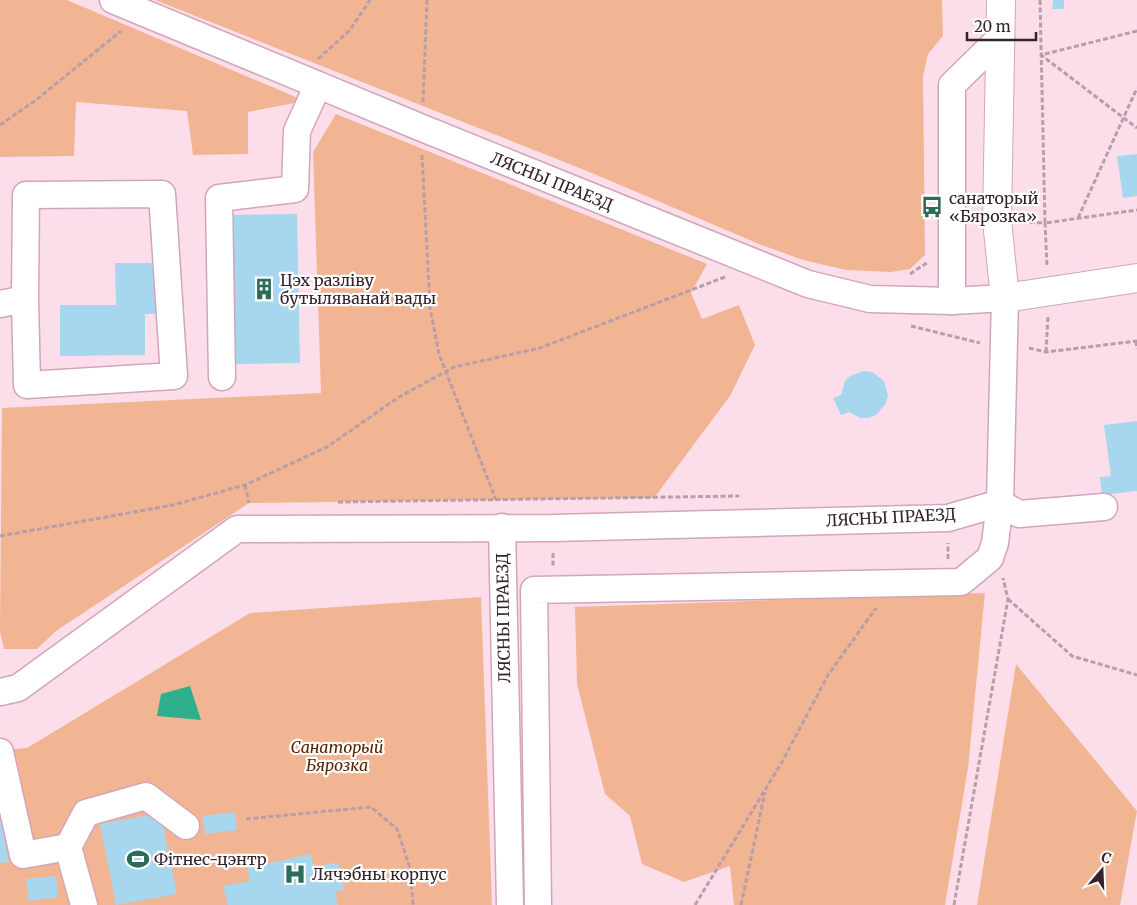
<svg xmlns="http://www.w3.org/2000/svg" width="1137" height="905" font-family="Merriweather,serif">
<rect width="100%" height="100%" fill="#fcdeeb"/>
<!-- green -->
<g fill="#f2b593">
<polygon points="0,0 67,0 305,101 248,112 248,154 193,155 187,111 76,102 74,156 0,157"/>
<polygon points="155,0 942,0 943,36 928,54 923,76 925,255 910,269 891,272 846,270 803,260 759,244 587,171"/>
<polygon points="336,114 707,264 691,293 702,319 739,305 755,345 730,396 654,498 249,503 56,631 37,649 4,649 0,632 2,408 321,393 313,152"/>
<polygon points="985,593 968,768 945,905 734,905 730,866 684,882 642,864 630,816 605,794 577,684 575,607"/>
<polygon points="481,597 492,905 0,905 0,750 27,748 250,613"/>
<polygon points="1016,664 1137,811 1120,905 977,905"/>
</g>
<!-- water -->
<polygon fill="#2eaf8d" points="190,686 201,720 157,716 161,694"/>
<!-- building -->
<g fill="#a7d7ef">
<polygon points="1053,0 1064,0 1064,9 1052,9"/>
<polygon points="1137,154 1137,196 1123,198 1117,156"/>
<polygon points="297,214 300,363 231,364 228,215"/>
<polygon points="115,263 155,263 156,314 145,314 145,355 60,356 60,305 116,305"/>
<polygon points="864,371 872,372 884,381 888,395 886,403 876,415 868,418 860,418 849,412 841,415 833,398 841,395 845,381 850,376"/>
<polygon points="1137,421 1137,491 1102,495 1100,477 1111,476 1104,425"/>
<polygon points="235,812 237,830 205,834 203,816"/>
<polygon points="160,813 177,894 116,905 100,824"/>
<polygon points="0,816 9,862 0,863"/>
<polygon points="311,854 314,867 338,862 344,890 335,892 338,905 228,905 223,886 250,881 247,868"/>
<polygon points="56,876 58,897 29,901 26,879"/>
</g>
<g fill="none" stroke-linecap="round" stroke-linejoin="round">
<!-- minor casing -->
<g stroke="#d3a5b9" stroke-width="29">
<g id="minor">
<polyline points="113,0 422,128 808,284 870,299 952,301 1005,298 1000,503 995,543 990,558 961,582 534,590 538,905"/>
<polyline points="952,301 952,85 1001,37"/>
<polyline points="0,304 25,299 26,195 162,194 174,376 27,385 25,299"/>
<polyline points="222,377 219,198 295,189 297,131 318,85"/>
<polyline points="1000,503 1019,514 1104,507"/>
<polyline points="502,527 510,905"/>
<polyline points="0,692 18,688 237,529 553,528 948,518 1000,503"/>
<polyline points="0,752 23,855 68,847 84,905"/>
<polyline points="68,847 86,813 146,796 186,826"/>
</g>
</g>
<!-- major casing -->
<g stroke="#d3a5b9" stroke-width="30">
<polyline id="major" points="1001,0 997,221 1005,298 1137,278"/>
</g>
<!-- path -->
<g stroke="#b79ea9" stroke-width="3" stroke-dasharray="5 2.5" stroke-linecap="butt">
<polyline points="1040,0 1045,223 1137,210"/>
<polyline points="1137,31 1041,55 1137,128"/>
<polyline points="318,59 350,30 370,0"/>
<polyline points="423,102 427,0"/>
<polyline points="0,125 36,100 121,31"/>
<polyline points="422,155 430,308 439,354 496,500"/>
<polyline points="1078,218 1137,88"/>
<polyline points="1022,222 1045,223 1047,266"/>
<polyline points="910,274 928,262"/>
<polyline points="911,326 980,343"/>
<polyline points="1136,341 1137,349"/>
<polyline points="1029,348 1046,352 1137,341"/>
<polyline points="1046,352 1048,317"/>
<polyline points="245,485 249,503"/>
<polyline points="338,502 739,496"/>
<polyline points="0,536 173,505 245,485 327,447 399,397 454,367 540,348 725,277"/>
<polyline points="553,553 553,566"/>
<polyline points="948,559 948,543"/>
<polyline points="1008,599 1072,656 1137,675"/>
<polyline points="246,819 371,807 397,829 410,868 413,905"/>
<polyline points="695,905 782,762 828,675 876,608"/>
<polyline points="741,905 765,792"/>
<polyline points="954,905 1008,599 1003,578"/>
</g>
<!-- minor -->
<use href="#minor" stroke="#fff" stroke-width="26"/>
<!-- major -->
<use href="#major" stroke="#fff" stroke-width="28"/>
</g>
<!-- icons -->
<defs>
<g id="bus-bare" transform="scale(1.725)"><path d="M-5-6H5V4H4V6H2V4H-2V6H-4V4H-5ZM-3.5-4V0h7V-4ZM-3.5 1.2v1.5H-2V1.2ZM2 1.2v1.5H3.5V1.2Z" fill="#2c6b58" stroke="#fff" stroke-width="2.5" paint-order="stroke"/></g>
<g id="building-bare" transform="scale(1.725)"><path d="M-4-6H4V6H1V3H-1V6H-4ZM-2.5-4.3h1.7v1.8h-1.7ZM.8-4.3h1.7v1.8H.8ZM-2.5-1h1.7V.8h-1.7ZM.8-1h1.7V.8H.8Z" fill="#2c6b58" stroke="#fff" stroke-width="2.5" paint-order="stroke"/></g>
<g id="stadium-bare" transform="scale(1.725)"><path d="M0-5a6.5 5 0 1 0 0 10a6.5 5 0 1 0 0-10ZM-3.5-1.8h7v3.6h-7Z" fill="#2c6b58" stroke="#fff" stroke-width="2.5" paint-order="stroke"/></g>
<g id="hospital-bare" transform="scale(1.725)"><path d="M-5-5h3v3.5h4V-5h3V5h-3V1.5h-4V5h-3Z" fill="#2c6b58" stroke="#fff" stroke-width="2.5" paint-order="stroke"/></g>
</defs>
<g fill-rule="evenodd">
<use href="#bus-bare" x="932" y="207"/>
<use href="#building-bare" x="264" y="289"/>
<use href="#stadium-bare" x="138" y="859"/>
<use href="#hospital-bare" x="295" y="874"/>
</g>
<g text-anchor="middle" stroke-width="4.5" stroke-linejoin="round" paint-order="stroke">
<!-- street labels -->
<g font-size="16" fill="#34232b" stroke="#fff">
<text transform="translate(552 181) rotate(22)" y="6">ЛЯСНЫ ПРАЕЗД</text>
<text transform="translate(891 517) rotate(-3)" y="6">ЛЯСНЫ ПРАЕЗД</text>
<text transform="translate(503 618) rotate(-91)" y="6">ЛЯСНЫ ПРАЕЗД</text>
</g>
<!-- poi labels -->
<g font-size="16" fill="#34232b" stroke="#fff" text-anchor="start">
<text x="949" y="204">санаторый<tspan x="949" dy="18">«Бярозка»</tspan></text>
<text x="280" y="286">Цэх разліву<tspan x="280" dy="18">бутыляванай вады</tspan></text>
<text x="154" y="865">Фітнес-цэнтр</text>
<text x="312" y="880">Лячэбны корпус</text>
</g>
<!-- park labels -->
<g font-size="16" font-style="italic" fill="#592500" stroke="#fff">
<text x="337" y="753">Санаторый<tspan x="337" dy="18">Бярозка</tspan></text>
</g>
</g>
<!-- north arrow -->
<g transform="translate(1102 870) rotate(19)" stroke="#ffffff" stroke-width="4" paint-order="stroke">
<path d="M0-4L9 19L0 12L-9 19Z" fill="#34232b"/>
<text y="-8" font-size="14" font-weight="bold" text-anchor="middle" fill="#34232b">С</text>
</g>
<!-- scale -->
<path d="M967 32v8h69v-8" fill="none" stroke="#34232b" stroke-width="2.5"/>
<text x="974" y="32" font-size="15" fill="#34232b" stroke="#ffffff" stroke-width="4" paint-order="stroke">20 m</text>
</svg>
